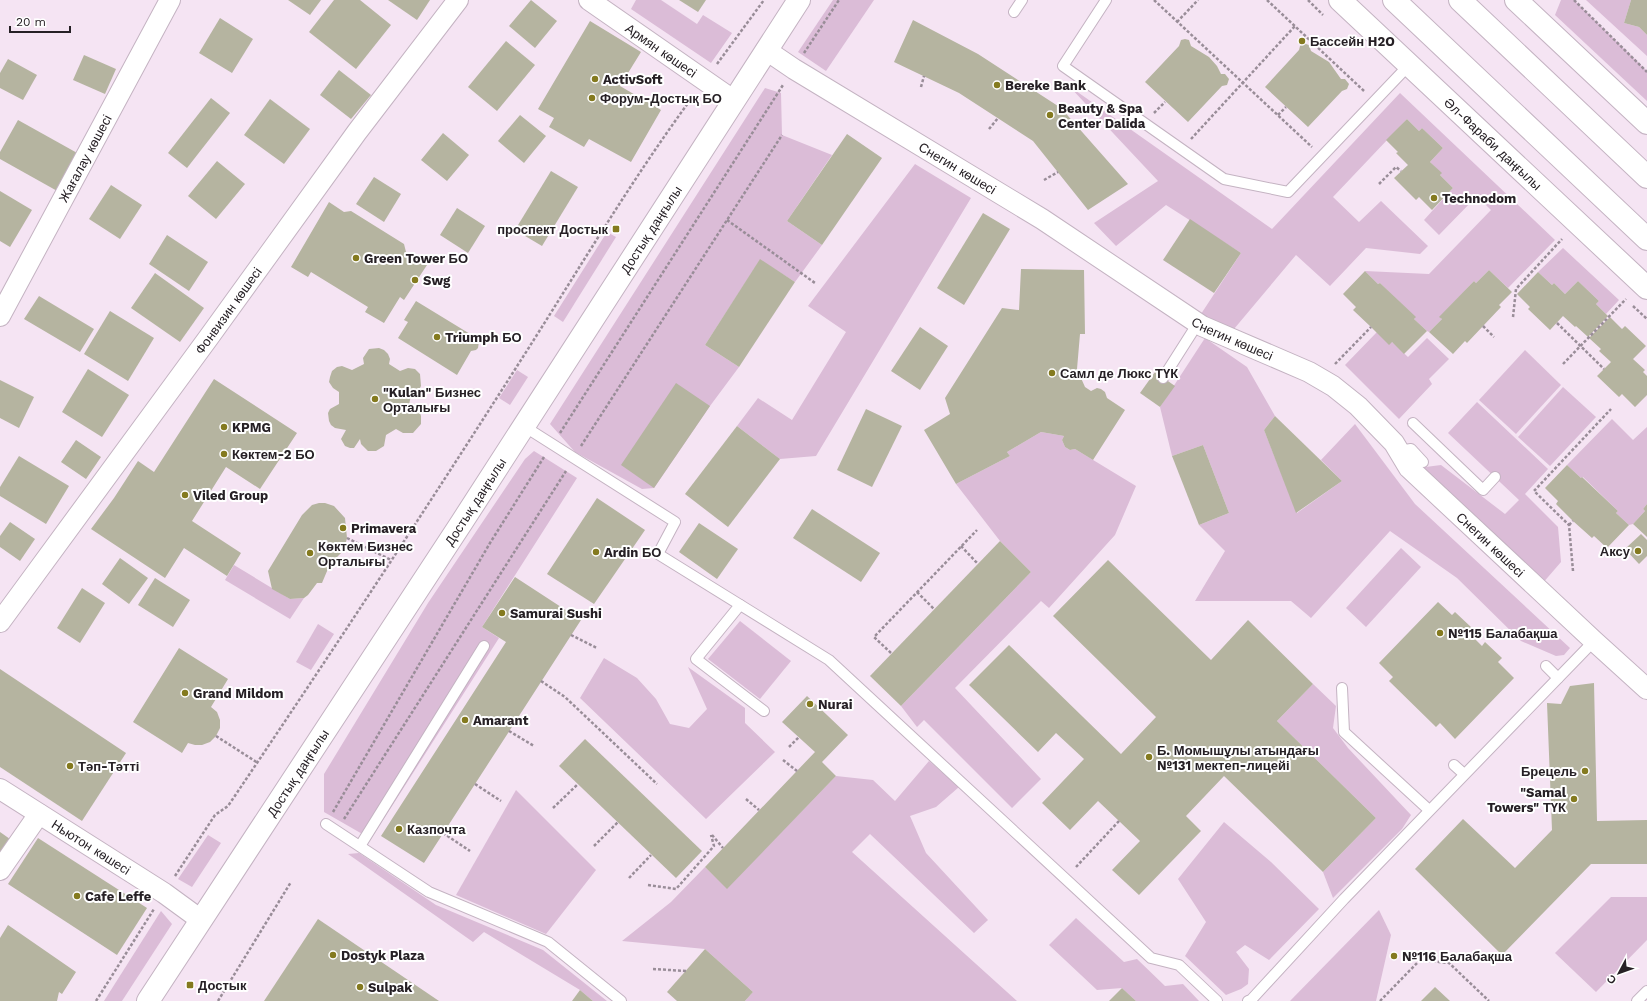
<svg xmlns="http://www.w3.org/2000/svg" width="1647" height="1001" font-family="'Work Sans',sans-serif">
<rect width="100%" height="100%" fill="#f5e4f3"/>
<!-- green -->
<g fill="#dbbcd7">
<polygon points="636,0 661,0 697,24 703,15 732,33 711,63 631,9"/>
<polygon points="833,0 874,0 826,71 798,52"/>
<polygon points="1561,0 1574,0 1647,71 1647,101 1555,15"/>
<polygon points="1586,0 1631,0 1624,23 1639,27 1647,35 1647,56"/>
<polygon points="1069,86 1272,229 1400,93 1555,240 1508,288 1489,270 1476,283 1474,281 1440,317 1442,319 1429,332 1427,331 1414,319 1415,317 1380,283 1378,284 1365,271 1429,274 1491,210 1477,196 1439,235 1424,220 1453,188 1440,175 1441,173 1430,162 1443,148 1422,128 1419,131 1407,119 1333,197 1359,222 1381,201 1428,246 1420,254 1366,248 1330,286 1296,255 1234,329 1201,314 1241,253 1166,205 1116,246 1094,223 1158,181"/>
<polygon points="765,88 781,93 782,135 832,155 787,221 822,245 795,282 760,260 705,345 739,367 710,406 654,488 642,489 575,452 550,424"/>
<polygon points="915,164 971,198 816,456 780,459 737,426 758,398 792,420 846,332 808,306"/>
<polygon points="607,232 616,237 563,322 554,316"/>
<polygon points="1563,248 1619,300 1606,314 1596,304 1599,301 1578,281 1565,294 1554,283 1552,285 1538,272"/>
<polygon points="1377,332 1392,342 1408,357 1427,338 1449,359 1429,379 1432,384 1399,419 1345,365"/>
<polygon points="1205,338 1247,367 1275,416 1264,430 1297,513 1342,481 1321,460 1355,424 1415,504 1570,648 1564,655 1556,656 1521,641 1457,578 1390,531 1311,618 1291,601 1195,601 1225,551 1199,525 1229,513 1203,445 1172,456 1160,407"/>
<polygon points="1525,350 1561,385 1516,434 1479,400"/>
<polygon points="517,370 528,377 510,405 499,398"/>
<polygon points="1563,387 1596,417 1550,466 1518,437"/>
<polygon points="1477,402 1548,469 1525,494 1558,527 1561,562 1542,584 1418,468 1441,465 1505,514 1519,500 1448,433"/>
<polygon points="1612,419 1633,440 1647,427 1647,504 1643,509 1645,511 1633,524 1629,525 1616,513 1618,511 1583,477 1581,478 1567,465"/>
<polygon points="1041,432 1064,436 1062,440 1065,447 1070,450 1075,449 1136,486 1115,535 1049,608 1041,601 955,688 1041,779 1012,808 924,720 917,727 901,706 1031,572 1000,541 956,484 1010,456 1007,452"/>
<polygon points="534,451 577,478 482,627 499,638 371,839 324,812 324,774 428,603 525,459"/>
<polygon points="1401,548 1421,567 1366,627 1346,608"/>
<polygon points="234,565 290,599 304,598 290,619 225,580"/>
<polygon points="740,621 791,661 760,699 708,659"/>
<polygon points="318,624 334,634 311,670 296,662"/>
<polygon points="604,658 637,678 656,699 670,724 689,728 707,709 688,667 745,708 745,723 775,752 706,819 580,698"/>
<polygon points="1313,684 1336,706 1333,728 1348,748 1411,815 1402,829 1333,898 1323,872 1376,818 1277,721"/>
<polygon points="929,761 959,787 936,807 910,816 926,853 988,920 974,933 870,834 852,852 1017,1001 745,1001 753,992 705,949 622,941 671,902 705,867 727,888 836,776 873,780 895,801"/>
<polygon points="516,790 596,870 546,934 456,895"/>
<polygon points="1224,822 1271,862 1319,909 1269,960 1245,945 1236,952 1249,969 1248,984 1241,989 1226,995 1185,956 1206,922 1178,879"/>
<polygon points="208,835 221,843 192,887 178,879"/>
<polygon points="359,853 436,905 543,950 607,1001 593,1001 580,990 484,932 473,942 348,854"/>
<polygon points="1611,897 1647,897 1647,940 1596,992 1555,953"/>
<polygon points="1379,910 1391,935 1376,1001 1290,1001"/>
<polygon points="161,911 172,924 122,1001 104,1001"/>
<polygon points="1076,918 1124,962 1137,959 1165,986 1183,984 1199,1001 1136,1001 1122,988 1097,990 1049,945"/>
</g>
<!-- building -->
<g fill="#b5b4a0">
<polygon points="288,0 321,0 310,15"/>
<polygon points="334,0 360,0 391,25 356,69 309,32"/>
<polygon points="388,0 430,0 417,20"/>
<polygon points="531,0 557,21 535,48 509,26"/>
<polygon points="679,0 706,0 698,12"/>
<polygon points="1631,0 1647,0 1647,35 1639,27 1624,23"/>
<polygon points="220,18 253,39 232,73 199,53"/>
<polygon points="913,20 978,54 1061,108 1128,184 1088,210 1033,141 959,93 894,62"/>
<polygon points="590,21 641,52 620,86 661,110 631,162 589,139 584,147 549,127 554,118 538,109"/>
<polygon points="1185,39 1189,40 1191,46 1209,57 1217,66 1221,74 1225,74 1229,79 1227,85 1222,86 1188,122 1145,82 1179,46 1181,40"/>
<polygon points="506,41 535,65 497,111 468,87"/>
<polygon points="1303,43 1309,45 1311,51 1329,62 1341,79 1345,79 1349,84 1347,89 1342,91 1308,127 1265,87 1299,50 1300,46"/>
<polygon points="84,55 116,69 105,94 73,80"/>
<polygon points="8,59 37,75 23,100 0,88 0,73"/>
<polygon points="339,70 371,95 351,119 320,95"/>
<polygon points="211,98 230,113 187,168 168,153"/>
<polygon points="270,99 310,129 284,164 244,135"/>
<polygon points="520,115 546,136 524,163 498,141"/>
<polygon points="1407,119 1419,131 1422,128 1443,148 1430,162 1442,173 1440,175 1453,188 1432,210 1419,197 1416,200 1394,178 1408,165 1396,153 1398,152 1386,140"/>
<polygon points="18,120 79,154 59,192 0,159 0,152"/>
<polygon points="443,133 469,155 447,181 421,160"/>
<polygon points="847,134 882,158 822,245 787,221"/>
<polygon points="217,161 245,184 216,219 188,196"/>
<polygon points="551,171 578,187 542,246 515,230"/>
<polygon points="374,177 401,194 384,222 356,204"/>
<polygon points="111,185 142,205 120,239 89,219"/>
<polygon points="0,191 32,210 10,247 0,241"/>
<polygon points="329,202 344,212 351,211 404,244 406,252 427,265 404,300 400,297 384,323 365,312 368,307 311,272 308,277 291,267"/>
<polygon points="457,208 485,226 468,253 440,235"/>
<polygon points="983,213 1010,229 964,305 937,288"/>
<polygon points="1190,219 1241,253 1214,293 1163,260"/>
<polygon points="167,235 208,262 189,291 149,264"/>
<polygon points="760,259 795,282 739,367 705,345"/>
<polygon points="1021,269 1084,270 1085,334 1080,334 1077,369 1085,387 1091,391 1097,388 1101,389 1105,392 1107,398 1125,410 1093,460 1075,449 1070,450 1065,447 1062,440 1064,436 1041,432 1007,452 1010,456 956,484 924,430 950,414 945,398 1002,308 1019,310"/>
<polygon points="1489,270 1512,292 1499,305 1501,307 1467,343 1465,341 1453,354 1429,332 1442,319 1439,317 1474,281 1476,283"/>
<polygon points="1365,271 1378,284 1380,283 1416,317 1414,319 1427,331 1404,354 1392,342 1389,345 1371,327 1353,310 1356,307 1343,294"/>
<polygon points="1538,272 1552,285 1554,283 1565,294 1578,281 1599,301 1596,304 1608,316 1588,337 1576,326 1575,327 1563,316 1550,330 1528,309 1530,307 1517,294"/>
<polygon points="155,273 204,308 180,342 131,308"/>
<polygon points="39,296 94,329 80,352 24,319"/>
<polygon points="416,301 475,337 479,341 478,348 476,350 471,351 457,375 398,338 408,322 404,320"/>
<polygon points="110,311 154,338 128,381 84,354"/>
<polygon points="1610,317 1622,329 1625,326 1646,346 1633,359 1645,370 1643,372 1647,376 1647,395 1635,407 1622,394 1619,397 1597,376 1611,362 1599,351 1601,349 1589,338"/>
<polygon points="920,327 948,346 920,390 891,371"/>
<polygon points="379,348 384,350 388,354 390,359 389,364 400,371 408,368 415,369 420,374 421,386 419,390 411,395 409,405 419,410 421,416 421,424 413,433 403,433 396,429 386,435 384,446 376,451 368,451 361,444 360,439 354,448 350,448 345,446 341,439 346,430 335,428 331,425 329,421 328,413 330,409 339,404 339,392 333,388 329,382 330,377 332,371 337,367 342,366 352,370 364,364 363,358 369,349"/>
<polygon points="88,369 129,395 102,437 62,412"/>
<polygon points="1155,372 1175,386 1160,407 1140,393"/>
<polygon points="214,379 297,433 260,489 226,467 192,521 241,553 227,576 184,548 165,578 91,529 114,498 138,461 154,472"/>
<polygon points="0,380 34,397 19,428 0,418"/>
<polygon points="676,383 710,406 654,488 621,465"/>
<polygon points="866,409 902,426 872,487 837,470"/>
<polygon points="1275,416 1342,481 1296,513 1264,430"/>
<polygon points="737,426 780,459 728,527 685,494"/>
<polygon points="76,440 101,457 86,479 61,462"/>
<polygon points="1203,445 1229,513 1199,525 1172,456"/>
<polygon points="19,456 69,486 46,524 0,496 0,487"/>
<polygon points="1567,465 1581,478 1582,477 1618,511 1616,513 1629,525 1607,548 1594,536 1592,538 1573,521 1556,504 1558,501 1545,488"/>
<polygon points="597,498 645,530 594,604 547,574"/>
<polygon points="319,503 325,503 334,506 345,518 347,538 344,550 330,564 322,583 317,583 308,595 304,598 290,599 272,589 268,571 302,515 312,505"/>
<polygon points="1647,504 1647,537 1633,524 1645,511 1643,509"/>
<polygon points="812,509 880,553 861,582 793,538"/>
<polygon points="10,522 35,539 20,561 0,547 0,536"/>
<polygon points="699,523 738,549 717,579 679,552"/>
<polygon points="1641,534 1647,540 1647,556 1639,564 1625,549"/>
<polygon points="1000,541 1031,572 901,706 870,676"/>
<polygon points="120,558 148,578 129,604 102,584"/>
<polygon points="1108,560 1211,660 1248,620 1313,684 1277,721 1376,818 1323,872 1224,776 1186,816 1201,831 1139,895 1112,870 1140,841 1098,801 1070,830 1042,803 1084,759 1056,733 1038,752 969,685 1009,645 1121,754 1156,717 1053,616"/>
<polygon points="515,577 581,620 424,863 381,836 506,642 482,627"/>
<polygon points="155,578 190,600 173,627 138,605"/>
<polygon points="82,588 105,603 80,643 57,628"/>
<polygon points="1438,602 1452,615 1455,612 1472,628 1468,632 1482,646 1485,642 1502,658 1498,662 1514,678 1455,739 1440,723 1436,727 1389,681 1393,677 1379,663"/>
<polygon points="179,648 228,679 211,707 217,712 220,720 220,728 216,736 210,742 202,745 195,745 188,743 182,753 133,722"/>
<polygon points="0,669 126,753 82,821 0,767"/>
<polygon points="1594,683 1597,821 1647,820 1647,864 1591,864 1502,955 1415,869 1463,819 1515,868 1552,830 1547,703 1561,704 1570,686"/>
<polygon points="807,696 848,735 822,762 836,776 727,889 705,867 815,752 782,722"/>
<polygon points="585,739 702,851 676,878 559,766"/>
<polygon points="0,832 10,839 0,855"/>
<polygon points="38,838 147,908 117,955 8,884"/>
<polygon points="318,919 439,1001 264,1001"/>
<polygon points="8,925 76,972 62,994 59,992 57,1001 0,1001 0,938"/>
<polygon points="705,949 753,992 745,1001 677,1001 667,992"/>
<polygon points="1435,987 1450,1001 1421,1001"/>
<polygon points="1122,988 1136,1001 1109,1001"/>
<polygon points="580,990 593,1001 572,1001"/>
</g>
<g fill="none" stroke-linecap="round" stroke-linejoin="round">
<!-- service casing -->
<g stroke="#c4b3c2" stroke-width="12">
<g id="service">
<polyline points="1106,0 1063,66 1224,179 1288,192 1409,65"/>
<polyline points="1014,12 1022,0"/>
<polyline points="1163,378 1198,323"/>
<polyline points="1413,423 1483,490 1495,477"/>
<polyline points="522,425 675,522 658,554 829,660 1151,958 1179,965 1217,1001"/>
<polyline points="1399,451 1411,449 1423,462"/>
<polyline points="740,605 696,659 764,711"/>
<polyline points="1546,666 1558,678"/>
<polyline points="1342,688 1344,732 1429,810"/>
<polyline points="1454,765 1464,774"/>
<polyline points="326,824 429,892 548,942 621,1001"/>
<polyline points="360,846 484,646"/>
<polyline points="1248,1001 1251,1000 1344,899 1594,641"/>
<polyline points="1637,1001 1647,991"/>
</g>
</g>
<!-- minor casing -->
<g stroke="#c4b3c2" stroke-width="22">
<g id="minor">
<path id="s1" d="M589,0L733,100"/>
<path id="s2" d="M766,50L794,69L1042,219L1202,326L1309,372L1333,386L1358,406L1394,443L1409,468L1594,641L1647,689"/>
<path id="s3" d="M0,316L170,0"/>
<path id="s4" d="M0,622L209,337L357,132L458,0"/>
<path id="s5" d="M0,789L164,893L201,920"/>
<polyline points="0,870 39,814"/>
</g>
</g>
<!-- secondary casing -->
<g stroke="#c4b3c2" stroke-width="24">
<g id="secondary">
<path id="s6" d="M1340,0L1647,288"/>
<polyline points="1516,0 1647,123"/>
<path id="s7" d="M148,1001L462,522L799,0"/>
</g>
</g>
<!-- primary casing -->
<g stroke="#c4b3c2" stroke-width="24">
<g id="primary">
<polyline points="1394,0 1647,239"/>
<polyline points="1460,0 1647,177"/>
</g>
</g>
<!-- path -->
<g stroke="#998d98" stroke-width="2.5" stroke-dasharray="3 2" stroke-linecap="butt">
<polyline points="1154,0 1312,147"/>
<polyline points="1267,0 1364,91"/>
<polyline points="1308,0 1323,15"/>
<polyline points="1574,0 1647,72"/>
<polyline points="1177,22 1198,0"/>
<polyline points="804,53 839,0"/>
<polyline points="717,64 764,0"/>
<polyline points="921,87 924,76"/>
<polyline points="1154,113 1165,102"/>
<polyline points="1278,115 1286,107"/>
<polyline points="989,129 998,118"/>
<polyline points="1191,139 1295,26"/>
<polyline points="1044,180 1058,172"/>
<polyline points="1379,184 1396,167 1401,171"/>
<polyline points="727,220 815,283"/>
<polyline points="1633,306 1647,319"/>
<polyline points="1513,317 1516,289 1562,239"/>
<polyline points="1557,323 1604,369"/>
<polyline points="1483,326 1494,337"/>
<polyline points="1335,364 1371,327"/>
<polyline points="1563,364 1626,299"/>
<polyline points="560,433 783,85"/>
<polyline points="581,446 782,135"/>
<polyline points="1569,525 1573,521"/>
<polyline points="347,538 391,560"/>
<polyline points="961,546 978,564"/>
<polyline points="1573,571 1569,525 1534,491 1611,409"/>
<polyline points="917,592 934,609"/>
<polyline points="571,635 597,648"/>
<polyline points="891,653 874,637 977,530"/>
<polyline points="541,681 565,697 657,784"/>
<polyline points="509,731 534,746"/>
<polyline points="216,736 258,763"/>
<polyline points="789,747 799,737"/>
<polyline points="783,760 797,771"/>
<polyline points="475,784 501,801"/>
<polyline points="746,799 759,810"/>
<polyline points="553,808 578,784"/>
<polyline points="333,812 490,543 544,457"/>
<polyline points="344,819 566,471"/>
<polyline points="443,833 470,851"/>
<polyline points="712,835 723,848"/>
<polyline points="594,846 618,822"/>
<polyline points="1076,867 1119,821"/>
<path d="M175,876L215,815L228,806C330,655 430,503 528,349C582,264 634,176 694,95"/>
<polyline points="629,878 651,855"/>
<polyline points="648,885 676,889 714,846 711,835"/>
<polyline points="653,969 686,971"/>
<polyline points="96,1001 154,909"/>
<polyline points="218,1001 291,882"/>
<polyline points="1380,1001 1420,960 1449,963 1489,1001"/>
</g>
<!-- service -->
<use href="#service" stroke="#fff" stroke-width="10"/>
<!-- minor -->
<use href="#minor" stroke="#fff" stroke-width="20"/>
<!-- secondary -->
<use href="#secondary" stroke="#fff" stroke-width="22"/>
<!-- primary -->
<use href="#primary" stroke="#fff" stroke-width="22"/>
</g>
<!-- markers -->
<g fill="#847a1f" stroke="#fff" stroke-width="1.5">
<circle cx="1302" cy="41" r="4"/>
<circle cx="595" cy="79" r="4"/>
<circle cx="997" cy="85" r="4"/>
<circle cx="592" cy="98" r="4"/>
<circle cx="1050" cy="115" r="4"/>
<circle cx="1434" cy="198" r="4"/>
<rect x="612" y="225" width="8" height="8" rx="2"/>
<circle cx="356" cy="258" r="4"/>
<circle cx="415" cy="280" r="4"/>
<circle cx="437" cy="337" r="4"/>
<circle cx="1052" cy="373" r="4"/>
<circle cx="375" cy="399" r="4"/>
<circle cx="224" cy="427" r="4"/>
<circle cx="224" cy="454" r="4"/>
<circle cx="185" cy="495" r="4"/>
<circle cx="343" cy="528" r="4"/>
<circle cx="1638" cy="551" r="4"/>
<circle cx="596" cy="552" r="4"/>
<circle cx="310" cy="553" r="4"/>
<circle cx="502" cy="613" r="4"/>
<circle cx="1440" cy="633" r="4"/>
<circle cx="185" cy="693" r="4"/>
<circle cx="810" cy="704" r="4"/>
<circle cx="465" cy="720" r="4"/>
<circle cx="1149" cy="757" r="4"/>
<circle cx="70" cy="766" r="4"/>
<circle cx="1585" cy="771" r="4"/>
<circle cx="1574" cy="799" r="4"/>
<circle cx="399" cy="829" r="4"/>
<circle cx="77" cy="896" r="4"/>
<circle cx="333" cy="955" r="4"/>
<circle cx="1394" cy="956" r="4"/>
<rect x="186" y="981" width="8" height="8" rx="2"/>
<circle cx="360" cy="987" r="4"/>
</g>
<g text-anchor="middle" stroke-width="4" stroke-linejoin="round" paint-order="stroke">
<!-- poi labels -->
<g font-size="13" font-weight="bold" fill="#262025" stroke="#fff" text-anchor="start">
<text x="1310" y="46">Бассейн H2O</text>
<text x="603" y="84">ActivSoft</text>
<text x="1005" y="90">Bereke Bank</text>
<text x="600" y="103">Форум-Достық БО</text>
<text x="1058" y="113">Beauty &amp; Spa<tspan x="1058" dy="15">Center Dalida</tspan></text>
<text x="1442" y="203">Technodom</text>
<text x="608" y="234" text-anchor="end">проспект Достык</text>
<text x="364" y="263">Green Tower БО</text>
<text x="423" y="285">Swg</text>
<text x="445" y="342">Triumph БО</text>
<text x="1060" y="378">Самл де Люкс ТҮК</text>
<text x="383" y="397">"Kulan" Бизнес<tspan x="383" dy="15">Орталығы</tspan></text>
<text x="232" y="432">KPMG</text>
<text x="232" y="459">Көктем-2 БО</text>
<text x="193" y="500">Viled Group</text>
<text x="351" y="533">Primavera</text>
<text x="318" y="551">Көктем Бизнес<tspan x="318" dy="15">Орталығы</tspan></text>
<text x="1630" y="556" text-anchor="end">Аксу</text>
<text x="604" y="557">Ardin БО</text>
<text x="510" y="618">Samurai Sushi</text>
<text x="1448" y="638">№115 Балабақша</text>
<text x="193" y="698">Grand Mildom</text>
<text x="818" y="709">Nurai</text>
<text x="473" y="725">Amarant</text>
<text x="1157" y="755">Б. Момышұлы атындағы<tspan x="1157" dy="15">№131 мектеп-лицейі</tspan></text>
<text x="78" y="771">Тәп-Тәтті</text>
<text x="1577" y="776" text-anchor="end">Брецель</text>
<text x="1566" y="797" text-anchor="end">"Samal<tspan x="1566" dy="15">Towers" ТҮК</tspan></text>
<text x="407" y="834">Казпочта</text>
<text x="85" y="901">Cafe Leffe</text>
<text x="341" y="960">Dostyk Plaza</text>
<text x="1402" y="961">№116 Балабақша</text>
<text x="198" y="990">Достык</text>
<text x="368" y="992">Sulpak</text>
</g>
<!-- street labels -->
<g font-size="13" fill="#262025" stroke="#fff">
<text dy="5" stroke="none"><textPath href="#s1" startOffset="88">Армян көшесі</textPath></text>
<text dy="5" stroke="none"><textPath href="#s6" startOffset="210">Әл-Фараби даңғылы</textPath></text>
<text dy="5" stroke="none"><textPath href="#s3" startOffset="179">Жағалау көшесі</textPath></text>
<text dy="5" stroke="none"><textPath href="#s2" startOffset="225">Снегин көшесі</textPath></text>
<text dy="5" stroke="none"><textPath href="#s7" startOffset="921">Достық даңғылы</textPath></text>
<text dy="5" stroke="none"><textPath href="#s4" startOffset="386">Фонвизин көшесі</textPath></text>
<text dy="5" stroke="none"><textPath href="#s2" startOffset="549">Снегин көшесі</textPath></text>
<text dy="5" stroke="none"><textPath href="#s7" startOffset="597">Достық даңғылы</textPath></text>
<text dy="5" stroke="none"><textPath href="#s2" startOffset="885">Снегин көшесі</textPath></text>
<text dy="5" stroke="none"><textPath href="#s7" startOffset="273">Достық даңғылы</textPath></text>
<text dy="5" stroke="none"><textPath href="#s5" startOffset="108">Ньютон көшесі</textPath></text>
</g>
</g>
<!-- north arrow -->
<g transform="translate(1619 973) rotate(229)" stroke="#ffffff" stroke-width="3" paint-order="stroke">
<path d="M0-3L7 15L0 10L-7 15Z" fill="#262025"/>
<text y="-6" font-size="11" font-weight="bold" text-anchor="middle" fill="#262025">С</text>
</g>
<!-- scale -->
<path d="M10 26v6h60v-6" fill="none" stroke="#262025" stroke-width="2"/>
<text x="16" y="26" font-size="12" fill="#262025" stroke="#ffffff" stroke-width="3" paint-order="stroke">20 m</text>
</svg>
